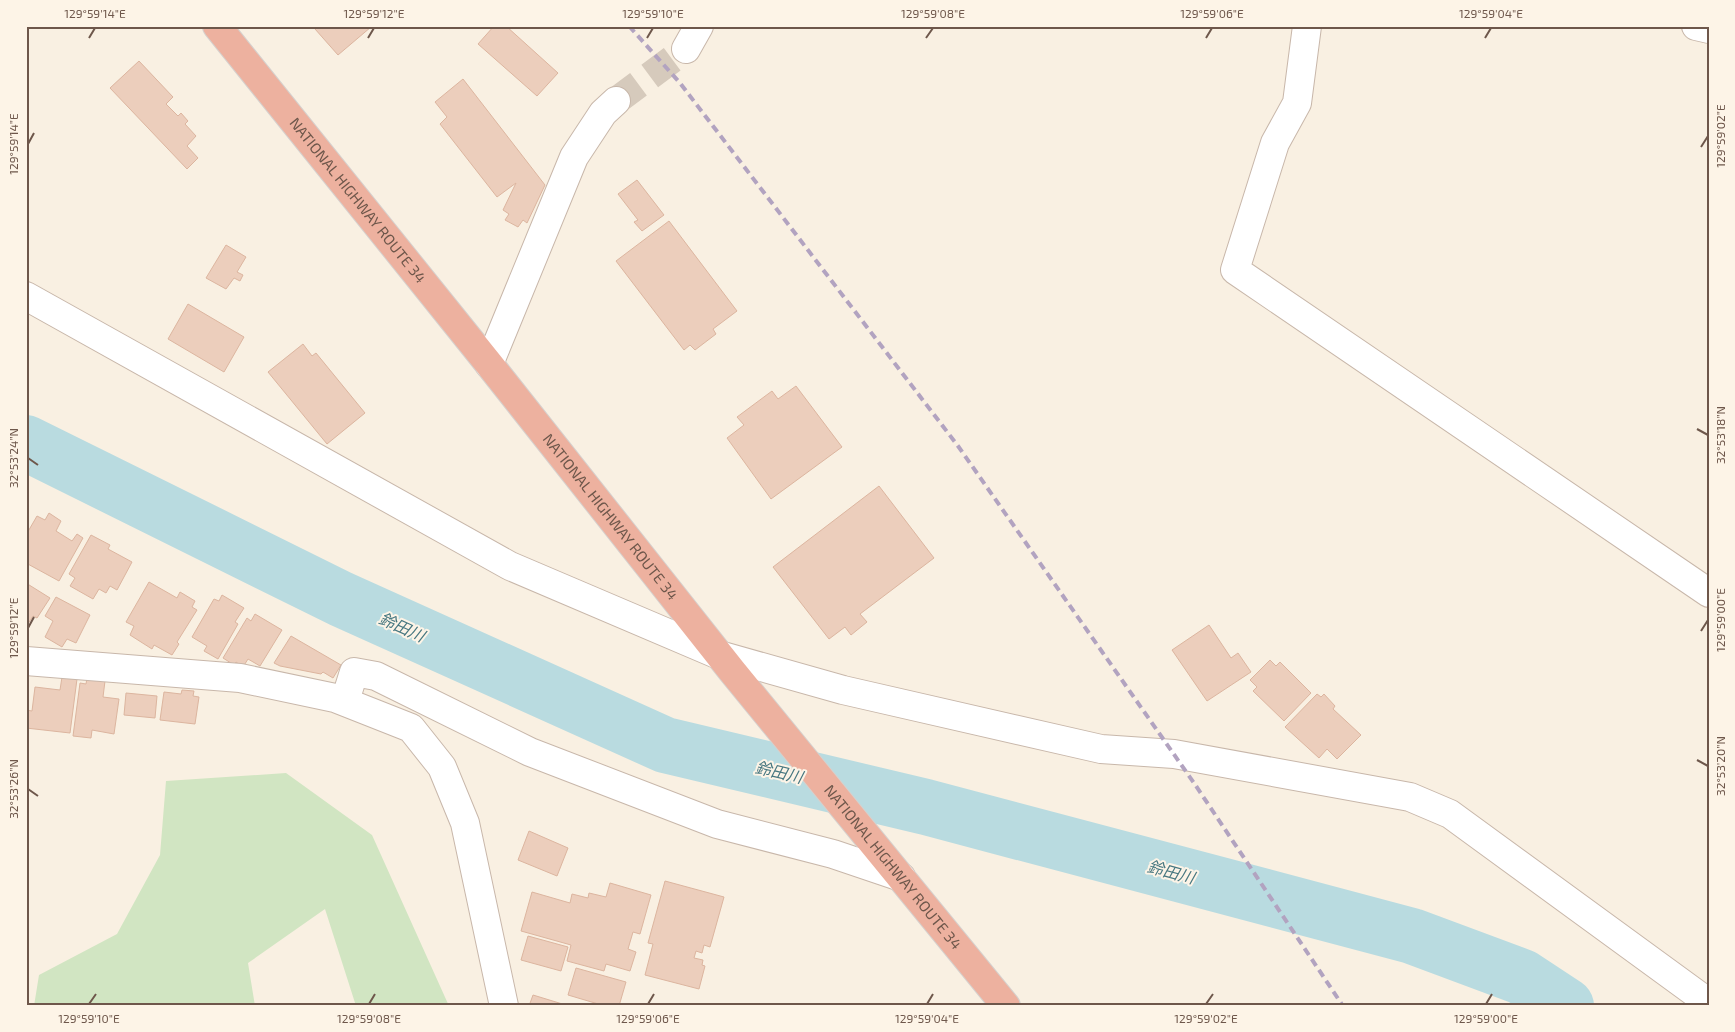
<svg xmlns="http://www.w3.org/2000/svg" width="1735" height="1032" font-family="'Exo 2','Noto Sans JP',sans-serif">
<rect width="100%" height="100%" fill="#f9f0e2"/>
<!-- green -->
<polygon fill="#d1e5c2" points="286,773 372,835 449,1006 356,1006 325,909 248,963 255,1006 34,1006 39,975 117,934 160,855 166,781"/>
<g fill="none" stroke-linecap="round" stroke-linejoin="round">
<!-- river -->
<polyline stroke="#b9dbe0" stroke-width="56" points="26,443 341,599 665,745 926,807 1412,936 1522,977 1566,1006"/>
</g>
<!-- building -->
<g fill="#eccebc" stroke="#dcb59f">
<polygon points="318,26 370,26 371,27 338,55 315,29"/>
<polygon points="494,26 506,26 558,73 537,96 478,44"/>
<polygon points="139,61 173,97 166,104 178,116 181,113 188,121 185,124 196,136 187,146 198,158 187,169 110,88"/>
<polygon points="463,79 545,185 527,223 523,220 518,227 505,220 509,214 503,210 516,183 497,197 440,124 447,117 435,102"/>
<polygon points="637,180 664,215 642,231 634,222 638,220 618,194"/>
<polygon points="669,221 737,311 713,329 716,334 695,350 690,345 684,350 616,261"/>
<polygon points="226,245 246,257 237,272 243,275 240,281 234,278 226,289 206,278"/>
<polygon points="188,304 244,337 224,372 168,339"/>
<polygon points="303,344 312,356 316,353 365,413 327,444 268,372"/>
<polygon points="796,386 842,447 771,499 727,438 744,425 737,417 772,391 778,399"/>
<polygon points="879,486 934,558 860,614 867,622 851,635 845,627 829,639 773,567"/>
<polygon points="49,513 61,521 56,531 72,541 77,534 83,538 59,581 26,563 26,535 37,516 45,520"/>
<polygon points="91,535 110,545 108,549 132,562 117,590 110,586 106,593 99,589 93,599 70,586 75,578 69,574"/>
<polygon points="149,582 177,598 180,592 195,601 192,607 197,610 177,642 179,644 172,655 154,645 152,649 130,635 134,626 126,622"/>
<polygon points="26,583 50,598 37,618 33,616 26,627"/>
<polygon points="222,595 244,608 235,622 238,624 218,659 204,651 207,646 192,637 214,599 219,601"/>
<polygon points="56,597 90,615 76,643 67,639 62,647 45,637 53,621 45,616"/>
<polygon points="255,614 282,630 260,666 248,659 243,667 236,662 234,665 223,658 247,618 251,621"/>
<polygon points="1209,625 1231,658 1238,653 1251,672 1207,701 1172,650"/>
<polygon points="291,636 341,665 333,678 323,672 321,674 280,666 274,663"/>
<polygon points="1270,660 1276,666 1280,662 1311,693 1284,721 1253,691 1257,687 1250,680"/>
<polygon points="62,677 77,679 70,733 26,728 26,710 32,711 35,687 60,690"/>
<polygon points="87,678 105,681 103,697 119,699 114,734 92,730 91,738 73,736 80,683 86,684"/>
<polygon points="182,690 194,691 193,696 199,697 195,724 160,720 164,692 181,694"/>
<polygon points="126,693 157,696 155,718 124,715"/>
<polygon points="1317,694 1321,697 1324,694 1335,706 1333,709 1361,735 1337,759 1327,749 1319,758 1285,727"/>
<polygon points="529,831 568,848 557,876 518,860"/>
<polygon points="665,881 724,897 710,947 704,945 702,953 696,951 694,958 703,960 702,965 705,966 699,989 645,975 653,944 648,943"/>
<polygon points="610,883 651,895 640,934 633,932 628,949 636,952 630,971 606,964 604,971 567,961 571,945 521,931 532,892 570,903 572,894 588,898 589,893 606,897"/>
<polygon points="528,936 568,947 561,971 521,960"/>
<polygon points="576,968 626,982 619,1006 605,1006 568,995"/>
<polygon points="533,995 569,1006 529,1006"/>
</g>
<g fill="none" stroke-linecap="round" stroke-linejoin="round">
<!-- street-tunnel -->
<polyline stroke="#d6cabc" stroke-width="28" stroke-dasharray="28 14" stroke-linecap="butt" points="616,101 686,49"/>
<!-- street casing -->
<g stroke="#c8b7aa" stroke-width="30">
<g id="street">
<polyline points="1307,26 1297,103 1275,143 1235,270 1709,593"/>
<polyline points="1696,26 1709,29"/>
<polyline points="686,49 699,26"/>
<polyline points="26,296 510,566 719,655 843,690 1101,749 1174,754 1410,797 1450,814 1709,1003"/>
<polyline points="489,364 574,157 603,113 616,101"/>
<polyline points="26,661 240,678 335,698 411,728 442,767 465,823 504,1006"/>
<polyline points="345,701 354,672 376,676 530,752 717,824 833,854 901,877"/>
</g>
</g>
<!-- highway casing -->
<g stroke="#d6d0cd" stroke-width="30">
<g id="highway">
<path id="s1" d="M217,26L489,364L732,671L1006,1006"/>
</g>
</g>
<!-- street -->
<use href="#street" stroke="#fff" stroke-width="28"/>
<!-- highway -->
<use href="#highway" stroke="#edb19f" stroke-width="28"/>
<!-- rail -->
<polyline stroke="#b2a3c0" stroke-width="4" stroke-dasharray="8 5" stroke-linecap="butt" points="629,26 680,83 958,446 1194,783 1343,1006"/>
</g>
<!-- ticks -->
<path fill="none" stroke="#6e574b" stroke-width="2" d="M89,38L95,28M368,38L374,28M647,38L653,28M926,38L933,28M1206,38L1212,28M1485,38L1491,28M28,144L34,133M1701,147L1708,136M1697,429L1708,435M28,458L38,465M28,628L34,617M1701,631L1708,620M1697,760L1708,766M28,789L38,796M89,1004L96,994M369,1004L375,994M648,1004L654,994M927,1004L933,994M1206,1004L1213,994M1486,1004L1492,994"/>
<g text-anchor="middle" stroke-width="4" stroke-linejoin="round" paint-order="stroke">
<!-- street labels -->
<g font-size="15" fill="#6e574b" stroke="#fdf4e7">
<text dy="5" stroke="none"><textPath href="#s1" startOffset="224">NATIONAL HIGHWAY ROUTE 34</textPath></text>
<text dy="5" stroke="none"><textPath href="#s1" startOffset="629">NATIONAL HIGHWAY ROUTE 34</textPath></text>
<text dy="5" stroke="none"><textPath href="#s1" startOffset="1079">NATIONAL HIGHWAY ROUTE 34</textPath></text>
</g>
<!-- water labels -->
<g font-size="16" font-style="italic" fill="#477780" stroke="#fdf4e7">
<text transform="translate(402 627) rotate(24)" y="6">鈴田川</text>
<text transform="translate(779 772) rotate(13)" y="6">鈴田川</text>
<text transform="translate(1171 872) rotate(15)" y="6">鈴田川</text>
</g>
</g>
<!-- border -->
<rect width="1735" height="1032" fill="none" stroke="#fdf4e7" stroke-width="55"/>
<rect x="28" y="28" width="1680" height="976" fill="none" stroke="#6e574b" stroke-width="2"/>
<g font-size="12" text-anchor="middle" fill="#6e574b">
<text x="95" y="18">129°59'14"E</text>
<text x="374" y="18">129°59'12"E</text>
<text x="653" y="18">129°59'10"E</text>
<text x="933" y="18">129°59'08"E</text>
<text x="1212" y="18">129°59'06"E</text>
<text x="1491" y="18">129°59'04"E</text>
<text transform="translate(1721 136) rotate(-90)" y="4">129°59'02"E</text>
<text transform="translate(14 144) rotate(-90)" y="4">129°59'14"E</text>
<text transform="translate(1721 435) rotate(-90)" y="4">32°53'18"N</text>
<text transform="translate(14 458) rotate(-90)" y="4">32°53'24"N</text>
<text transform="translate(1721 620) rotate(-90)" y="4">129°59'00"E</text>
<text transform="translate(14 628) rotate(-90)" y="4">129°59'12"E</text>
<text transform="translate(1721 766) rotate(-90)" y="4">32°53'20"N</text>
<text transform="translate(14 789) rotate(-90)" y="4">32°53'26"N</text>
<text x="89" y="1023">129°59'10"E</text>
<text x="369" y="1023">129°59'08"E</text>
<text x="648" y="1023">129°59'06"E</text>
<text x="927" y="1023">129°59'04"E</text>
<text x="1206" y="1023">129°59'02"E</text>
<text x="1486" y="1023">129°59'00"E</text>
</g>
</svg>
